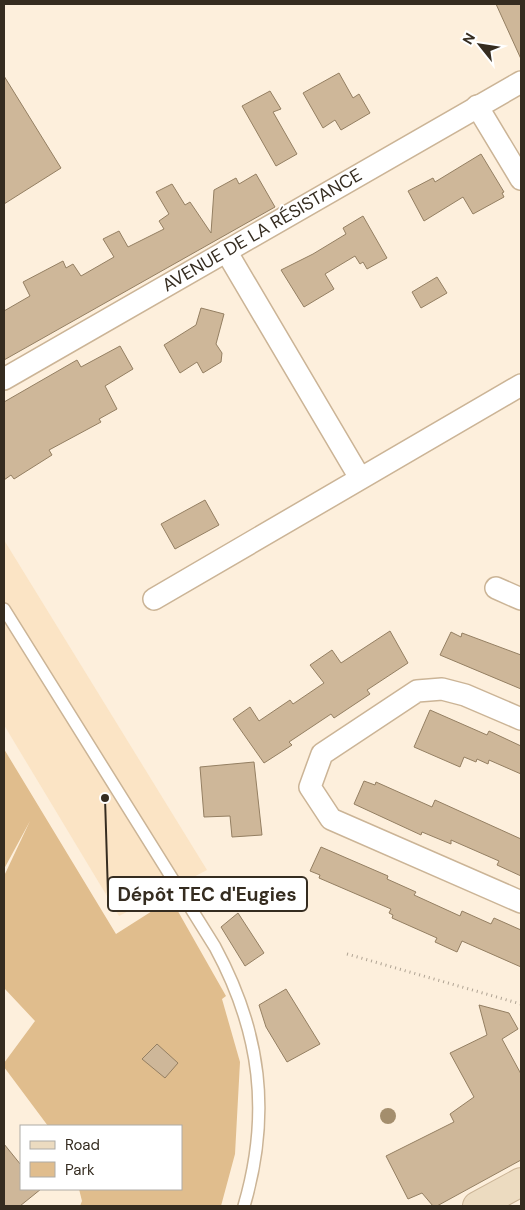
<svg xmlns="http://www.w3.org/2000/svg" width="525" height="1210" font-family="'DM Sans',sans-serif">
<rect width="100%" height="100%" fill="#fdefdc"/>
<!-- built -->
<polygon fill="#fbe4c5" points="4,540 207,870 119,916 4,725"/>
<!-- green -->
<polygon fill="#e0bd8d" points="4,749 116,934 171,899 226,996 222,999 240,1062 235,1154 221,1206 80,1206 82,1201 79,1189 181,1189 181,1126 48,1126 4,1067 4,1063 35,1021 4,988 4,876 30,821 4,869"/>
<!-- building -->
<g fill="#ceb799" stroke="#947f62">
<polygon points="496,4 521,4 521,59"/>
<polygon points="339,73 353,98 359,94 370,113 341,130 335,120 323,128 303,93"/>
<polygon points="4,76 61,168 4,204"/>
<polygon points="270,91 281,109 273,112 297,154 276,166 242,106"/>
<polygon points="481,154 504,192 502,193 504,197 473,214 463,197 424,221 408,191 433,178 435,182"/>
<polygon points="256,174 275,207 4,360 4,311 30,296 23,282 63,261 66,268 73,264 81,276 114,257 103,239 119,231 128,247 164,229 159,221 169,214 156,192 172,184 185,205 190,202 211,233 214,190 236,178 239,184"/>
<polygon points="363,216 387,258 367,269 363,262 360,264 355,256 325,274 334,289 304,307 281,270 313,254 346,234 343,228"/>
<polygon points="437,277 447,293 421,308 412,292"/>
<polygon points="201,308 224,314 216,344 222,353 221,362 203,373 197,362 180,373 164,345 196,325"/>
<polygon points="120,346 133,369 105,386 117,409 99,419 101,422 49,450 52,455 14,479 11,475 4,480 4,402 77,360 81,367"/>
<polygon points="205,500 219,525 175,549 161,524"/>
<polygon points="390,631 408,663 367,690 370,694 334,718 331,714 289,742 292,745 264,763 233,719 250,707 259,721 290,700 293,704 324,683 310,665 332,650 341,663"/>
<polygon points="451,632 461,637 462,633 521,655 521,689 440,655"/>
<polygon points="430,710 487,735 489,731 521,746 521,774 489,760 488,764 477,759 476,762 464,757 460,767 414,747"/>
<polygon points="254,762 262,835 232,837 230,816 204,817 200,767"/>
<polygon points="364,781 375,785 376,782 432,807 435,800 521,839 521,876 497,865 499,861 451,840 451,844 422,832 421,835 354,804"/>
<polygon points="321,847 388,876 387,879 416,892 414,895 460,916 462,911 491,924 494,918 521,930 521,967 462,941 457,952 435,942 437,938 392,918 393,915 389,913 391,909 319,878 320,875 310,871"/>
<polygon points="238,913 264,953 245,966 221,927"/>
<polygon points="286,989 320,1044 287,1062 266,1027 259,1005"/>
<polygon points="479,1005 509,1013 518,1029 502,1039 521,1074 521,1160 437,1206 433,1206 422,1193 408,1199 386,1156 454,1122 450,1114 474,1097 450,1053 487,1035"/>
<polygon points="157,1044 178,1063 165,1078 142,1059"/>
<polygon points="4,1144 21,1165 21,1189 41,1189 20,1206 4,1206"/>
</g>
<g fill="none" stroke-linecap="round" stroke-linejoin="round">
<!-- lane casing -->
<g stroke="#cbb496" stroke-width="14">
<path id="lane" d="M4,609L215,947C261,1032 271,1114 244,1206"/>
</g>
<!-- street casing -->
<g stroke="#cbb496" stroke-width="24">
<g id="street">
<polyline points="477,106 521,179"/>
<polyline points="226,251 360,478"/>
<polyline points="4,379 521,82"/>
<polyline points="496,588 521,599"/>
<polyline points="154,599 521,385"/>
<polyline points="521,719 465,695 442,689 417,691 322,754 310,787 331,819 521,902"/>
</g>
</g>
<!-- secondary casing -->
<g stroke="#cbb496" stroke-width="30">
<polyline id="secondary" points="477,1206 521,1182"/>
</g>
<!-- path -->
<polyline stroke="#afa393" stroke-width="3" stroke-dasharray="1 4" stroke-linecap="butt" points="347,954 521,1004"/>
<!-- lane -->
<use href="#lane" stroke="#fff" stroke-width="11"/>
<!-- street -->
<use href="#street" stroke="#fff" stroke-width="21"/>
<!-- secondary -->
<use href="#secondary" stroke="#ecdbc0" stroke-width="28"/>
</g>
<!-- trees -->
<circle fill="#a48e6d" cx="388" cy="1116" r="8"/>
<g text-anchor="middle" stroke-width="4" stroke-linejoin="round" paint-order="stroke">
<!-- street labels -->
<g font-size="18" fill="#352c20" stroke="#fff">
<text transform="translate(262 230) rotate(-30)" y="6">AVENUE DE LA RÉSISTANCE</text>
</g>
</g>
<!-- callouts -->
<path fill="none" stroke="#352c20" stroke-width="2" d="M105 798L108 894"/>
<circle fill="#352c20" stroke="#fff" stroke-width="2" cx="105" cy="798" r="5"/>
<rect fill="#fff" stroke="#352c20" stroke-width="2" x="108" y="877" width="199" height="34" rx="5"/>
<g font-size="19" text-anchor="middle" font-weight="bold" fill="#352c20">
<text x="207" y="901">Dépôt TEC d'Eugies</text>
</g>
<!-- border -->
<rect width="525" height="1210" fill="none" stroke="#352c20" stroke-width="10"/>
<!-- legend -->
<rect x="20" y="1125" width="162" height="65" fill="#ffffff" stroke="#aeaba6"/>
<rect x="30" y="1141" width="25" height="8" fill="#ecdbc0" stroke="#aeaba6"/>
<text x="65" y="1150" font-size="15" fill="#352c20">Road</text>
<rect x="30" y="1162" width="25" height="15" fill="#e0bd8d" stroke="#aeaba6"/>
<text x="65" y="1175" font-size="15" fill="#352c20">Park</text>
<!-- north arrow -->
<g transform="translate(480 45) rotate(300)" stroke="#ffffff" stroke-width="4" paint-order="stroke">
<path d="M0-4L9 19L0 12L-9 19Z" fill="#352c20"/>
<text y="-8" font-size="14" font-weight="bold" text-anchor="middle" fill="#352c20">N</text>
</g>
</svg>
